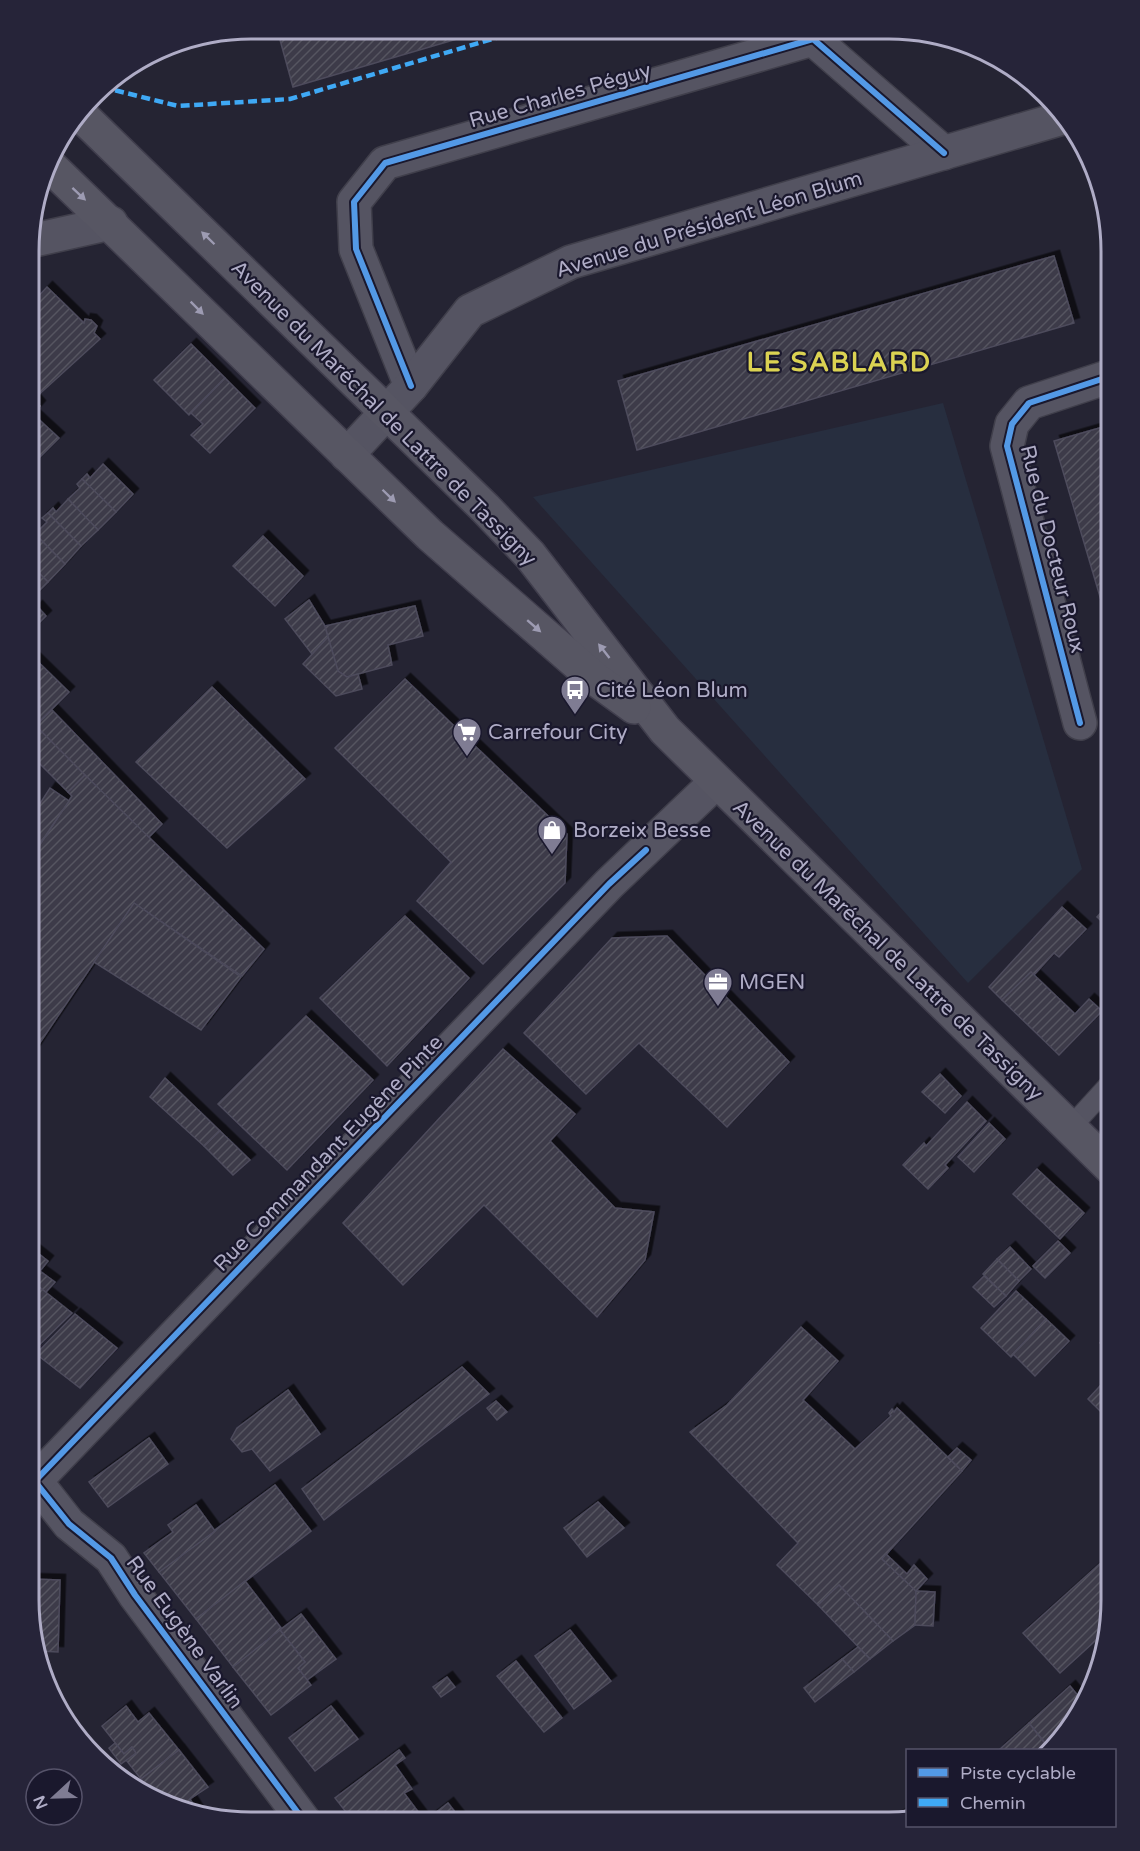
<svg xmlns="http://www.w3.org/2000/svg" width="1140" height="1851" font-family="'Varela Round',sans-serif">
<defs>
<pattern id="building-hatch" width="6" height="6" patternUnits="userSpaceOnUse" patternTransform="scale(1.5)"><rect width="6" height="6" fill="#3c3a48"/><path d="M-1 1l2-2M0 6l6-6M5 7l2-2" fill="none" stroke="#565461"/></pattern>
<filter id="shadow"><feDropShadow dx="5.5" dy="-5.5" stdDeviation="0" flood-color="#0009"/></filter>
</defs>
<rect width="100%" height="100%" fill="#252433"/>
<!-- green -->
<polygon fill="#272e3f" points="943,403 1082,869 968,983 533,497"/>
<!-- building -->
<g fill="url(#building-hatch)" stroke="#4d4b5c" stroke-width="1.5" filter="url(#shadow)">
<polygon points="277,29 491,29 293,87"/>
<polygon points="1054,256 1074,323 637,450 618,381"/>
<polygon points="47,287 84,323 85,319 91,320 97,326 94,333 100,339 34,399 40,406 33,414 59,438 35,462 30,457 30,305"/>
<polygon points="191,344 225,378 189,415 154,380"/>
<polygon points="225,378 255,408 210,453 191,435 203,424 191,413"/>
<polygon points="1103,427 1111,455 1111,634 1054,441"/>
<polygon points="103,464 133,494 116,512 82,479 87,474 90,478"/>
<polygon points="82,479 116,512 98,530 68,499 80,488 77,484"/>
<polygon points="68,499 98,530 81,546 48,513 53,508 56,512"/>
<polygon points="48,513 81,546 65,564 35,534 47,522 42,518"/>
<polygon points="35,534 65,564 48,582 30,564 30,539"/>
<polygon points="263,536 303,576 275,606 233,566"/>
<polygon points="30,564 48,582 31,599 30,598"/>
<polygon points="309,600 325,626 328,637 312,654 285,619"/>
<polygon points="37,606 46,616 30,632 30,613"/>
<polygon points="415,606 423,636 388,645 392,665 347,677 338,671 325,626"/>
<polygon points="328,637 338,671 347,677 358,674 362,689 336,696 303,664"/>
<polygon points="30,654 69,692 35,726 30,720"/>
<polygon points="405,679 567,834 565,883 483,964 417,901 451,862 335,748"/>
<polygon points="212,687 305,779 227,848 136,762"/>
<polygon points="52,710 162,824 148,838 35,726"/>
<polygon points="30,720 85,775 68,792 30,754"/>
<polygon points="85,775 264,949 242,976 134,903 29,1059 30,860 72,796 68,792"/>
<polygon points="50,788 69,801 37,848 30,841 30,819"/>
<polygon points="134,903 241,977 201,1030 94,962"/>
<polygon points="1108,905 1111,909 1111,930 1097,917"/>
<polygon points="1062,907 1086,929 1059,957 1054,953 1033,976 1031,972 1002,1000 989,987"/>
<polygon points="405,916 469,978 387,1066 320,998"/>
<polygon points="667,936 789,1062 727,1127 639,1043 586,1094 524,1033 612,938"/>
<polygon points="1031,972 1075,1014 1089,999 1102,1011 1059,1055 1002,1000"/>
<polygon points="306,1016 373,1080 287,1170 218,1104"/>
<polygon points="503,1049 575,1114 550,1141 615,1208 654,1212 645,1260 597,1317 484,1205 403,1285 343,1223"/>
<polygon points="940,1074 961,1096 945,1113 922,1092"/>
<polygon points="165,1078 220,1131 204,1146 150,1097"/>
<polygon points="967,1102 986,1121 945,1165 948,1168 928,1189 903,1165 924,1143 926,1146"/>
<polygon points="989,1123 1005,1139 974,1172 958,1157"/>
<polygon points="220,1131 250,1160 233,1175 204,1146"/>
<polygon points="1037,1169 1084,1213 1060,1239 1013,1194"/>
<polygon points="1058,1241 1070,1253 1045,1278 1033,1266"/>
<polygon points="1010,1247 1031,1269 1019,1281 997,1259"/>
<polygon points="34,1250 48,1261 40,1271 55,1282 46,1292 29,1279 29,1256"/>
<polygon points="997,1259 1019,1281 1006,1296 983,1274"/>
<polygon points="984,1276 1006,1296 994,1307 973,1287"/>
<polygon points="29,1279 72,1313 33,1351 29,1348"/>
<polygon points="1016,1291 1046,1319 1011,1357 981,1328"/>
<polygon points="75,1314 117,1348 80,1388 36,1354"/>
<polygon points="1046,1319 1069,1341 1035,1376 1013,1354"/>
<polygon points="801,1327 838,1361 803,1400 855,1449 891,1416 889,1413 892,1409 894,1412 897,1408 962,1471 882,1559 916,1591 915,1625 893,1641 839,1585 818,1605 777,1565 798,1543 690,1432 727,1405"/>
<polygon points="1110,1331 1111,1332 1111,1352 1100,1343"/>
<polygon points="462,1367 489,1394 324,1520 302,1489"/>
<polygon points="1111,1374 1111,1402 1102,1413 1088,1399"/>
<polygon points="288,1390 320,1434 270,1471 252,1449 242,1452 231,1439 237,1428"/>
<polygon points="496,1401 507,1412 497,1420 487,1408"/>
<polygon points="149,1438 168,1464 108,1507 89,1482"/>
<polygon points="957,1448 971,1460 962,1471 948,1457"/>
<polygon points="275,1485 311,1531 196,1619 159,1572"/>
<polygon points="598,1502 624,1528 587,1557 564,1528"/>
<polygon points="196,1505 215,1531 159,1572 144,1553 173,1532 168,1525"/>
<polygon points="886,1554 907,1574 914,1565 927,1579 916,1591 882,1559"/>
<polygon points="1104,1560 1111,1567 1111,1615 1107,1630 1060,1673 1023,1633"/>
<polygon points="29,1579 60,1580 58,1652 39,1651 28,1600"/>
<polygon points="245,1581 282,1629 233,1667 196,1619"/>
<polygon points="839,1585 893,1641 870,1659 818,1605"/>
<polygon points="916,1591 935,1592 933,1626 915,1625"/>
<polygon points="301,1614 336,1659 307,1680 298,1668 305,1662 280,1630"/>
<polygon points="280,1630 305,1662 298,1668 311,1685 271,1715 233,1667"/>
<polygon points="570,1630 611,1681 574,1709 535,1656"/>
<polygon points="858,1647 870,1659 854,1672 842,1659"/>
<polygon points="842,1659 854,1672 815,1702 804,1688"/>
<polygon points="516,1661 562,1718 544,1732 497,1676"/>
<polygon points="447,1677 455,1687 441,1697 433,1687"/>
<polygon points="1070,1686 1084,1703 1066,1735 1051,1750 1029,1723"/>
<polygon points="126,1706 138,1722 149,1713 179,1750 141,1779 126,1760 136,1753 132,1747 124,1754 102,1726"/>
<polygon points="331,1706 358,1739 315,1771 289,1738"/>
<polygon points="1029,1723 1050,1750 999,1750"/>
<polygon points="115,1743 124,1754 132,1747 136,1753 121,1764 109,1748"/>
<polygon points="179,1750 208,1787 190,1799 200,1815 159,1801 141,1779"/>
<polygon points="399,1750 405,1758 395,1765 412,1789 404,1793 425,1821 353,1821 335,1798"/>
<polygon points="448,1803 462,1821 425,1821"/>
<polygon points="908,1808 908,1819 890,1822"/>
</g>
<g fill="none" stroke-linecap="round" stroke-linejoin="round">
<!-- service casing -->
<g stroke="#403f4b" stroke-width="22">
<polyline id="service" points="1070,1128 1111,1083"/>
</g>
<!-- minor casing -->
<g stroke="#403f4b" stroke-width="36">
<g id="minor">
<polyline points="411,386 356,249 354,202 385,163 813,39 944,153"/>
<polyline points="347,455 411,386 470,311 571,262 1066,117"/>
<polyline points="1080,723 1007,446 1012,424 1029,403 1111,376"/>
</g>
</g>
<!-- tertiary casing -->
<g stroke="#403f4b" stroke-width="36">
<g id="tertiary">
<polyline points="30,241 111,223"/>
<polyline points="29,1473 69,1524 111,1558 135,1595 304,1821"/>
<polyline points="35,1481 609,884 716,782"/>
</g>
</g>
<!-- primary casing -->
<g stroke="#403e4d" stroke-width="36">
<g id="primary">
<polyline points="81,115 485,508 530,555 665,730 1111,1168"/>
<polyline points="48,164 430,535 594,678 634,707"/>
</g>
</g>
<!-- service -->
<use href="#service" stroke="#555462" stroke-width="20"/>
<!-- minor -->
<use href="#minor" stroke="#555462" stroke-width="33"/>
<!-- tertiary -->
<use href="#tertiary" stroke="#555462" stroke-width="33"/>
<!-- primary -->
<use href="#primary" stroke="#575663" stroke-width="33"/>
<!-- quiet -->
<polyline stroke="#3fa9f5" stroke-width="4.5" stroke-dasharray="9 4.5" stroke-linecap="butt" points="102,87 178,106 290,99 526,29"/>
<!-- cycleway casing -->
<g stroke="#1a182d" stroke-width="10">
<g id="cycleway">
<polyline points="411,386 356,249 354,202 385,163 813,39 944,153"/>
<polyline points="1080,723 1007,446 1012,424 1029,403 1111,376"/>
<polyline points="29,1474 69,1524 111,1558 135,1595 304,1821"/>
<polyline points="35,1481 609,884 646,850"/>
</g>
</g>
<!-- cycleway -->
<use href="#cycleway" stroke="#5399e6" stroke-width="6"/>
</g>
<!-- one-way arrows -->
<defs><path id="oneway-solid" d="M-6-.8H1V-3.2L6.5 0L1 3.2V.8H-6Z" transform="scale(1.5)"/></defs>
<g fill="#9d9bb2">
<use href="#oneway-solid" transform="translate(79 194) rotate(43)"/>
<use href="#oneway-solid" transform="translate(208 238) rotate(-136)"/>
<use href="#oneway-solid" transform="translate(197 308) rotate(45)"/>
<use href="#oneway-solid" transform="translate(389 496) rotate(44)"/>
<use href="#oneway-solid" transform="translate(534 626) rotate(41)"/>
<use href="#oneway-solid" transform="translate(604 651) rotate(-128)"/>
</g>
<!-- icons -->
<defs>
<g id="bus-pin" transform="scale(1.5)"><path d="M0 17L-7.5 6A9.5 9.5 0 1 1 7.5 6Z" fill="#7f7c93" stroke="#1a182d"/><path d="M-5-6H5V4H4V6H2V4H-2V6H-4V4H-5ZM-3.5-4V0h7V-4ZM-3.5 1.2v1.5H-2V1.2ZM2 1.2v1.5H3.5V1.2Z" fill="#fff"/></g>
<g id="supermarket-pin" transform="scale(1.5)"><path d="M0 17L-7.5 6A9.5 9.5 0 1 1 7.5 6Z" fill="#7f7c93" stroke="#1a182d"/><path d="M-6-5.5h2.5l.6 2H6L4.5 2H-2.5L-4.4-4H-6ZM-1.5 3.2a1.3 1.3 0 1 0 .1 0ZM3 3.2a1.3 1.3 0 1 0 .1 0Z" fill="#fff"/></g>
<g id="shop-pin" transform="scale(1.5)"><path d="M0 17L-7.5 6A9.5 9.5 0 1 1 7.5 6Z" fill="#7f7c93" stroke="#1a182d"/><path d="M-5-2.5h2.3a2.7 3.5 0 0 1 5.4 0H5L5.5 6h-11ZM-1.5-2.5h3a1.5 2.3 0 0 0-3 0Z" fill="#fff"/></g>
<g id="office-pin" transform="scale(1.5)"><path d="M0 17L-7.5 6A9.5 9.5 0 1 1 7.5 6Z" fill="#7f7c93" stroke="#1a182d"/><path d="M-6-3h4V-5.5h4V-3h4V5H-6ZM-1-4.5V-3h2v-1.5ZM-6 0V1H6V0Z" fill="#fff"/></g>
</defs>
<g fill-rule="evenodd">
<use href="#bus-pin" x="575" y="690"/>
<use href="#supermarket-pin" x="467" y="732"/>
<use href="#shop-pin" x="552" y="830"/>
<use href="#office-pin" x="718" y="982"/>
</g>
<g text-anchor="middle" stroke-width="4.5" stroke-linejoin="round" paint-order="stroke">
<!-- street labels -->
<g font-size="21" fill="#afacc6" stroke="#1a182d">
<text transform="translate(560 95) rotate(-16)" y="7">Rue Charles Péguy</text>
<text transform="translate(709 224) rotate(-17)" y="7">Avenue du Président Léon Blum</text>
<text transform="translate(384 413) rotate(45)" y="7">Avenue du Maréchal de Lattre de Tassigny</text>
<text transform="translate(1053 549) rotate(76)" y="7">Rue du Docteur Roux</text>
<text transform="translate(888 950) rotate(44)" y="7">Avenue du Maréchal de Lattre de Tassigny</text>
<text transform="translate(328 1153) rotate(-46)" y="7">Rue Commandant Eugène Pinte</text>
<text transform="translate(185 1632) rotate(54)" y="7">Rue Eugène Varlin</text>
</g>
<!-- poi labels -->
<g font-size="21" fill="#afacc6" stroke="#1a182d" text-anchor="start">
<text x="596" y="697">Cité Léon Blum</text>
<text x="488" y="739">Carrefour City</text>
<text x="573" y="837">Borzeix Besse</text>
<text x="739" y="989">MGEN</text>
</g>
<!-- district labels -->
<g font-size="27" font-weight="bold" letter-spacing="1.5" fill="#dbd252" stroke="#1a182d">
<text x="839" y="371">LE SABLARD</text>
</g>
</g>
<!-- crop -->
<path d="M0 0H1140V1851H0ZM251 39H889A212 212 0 0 1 1101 251V1600A212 212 0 0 1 889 1812H251A212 212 0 0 1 39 1600V251A212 212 0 0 1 251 39Z" fill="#262439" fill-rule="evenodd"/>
<path fill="none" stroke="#afacc6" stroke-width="3" d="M251 39H889A212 212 0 0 1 1101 251V1600A212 212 0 0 1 889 1812H251A212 212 0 0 1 39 1600V251A212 212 0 0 1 251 39Z"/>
<!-- legend -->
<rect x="906" y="1749" width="210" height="78" fill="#1a182d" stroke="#56536a" stroke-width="1.5"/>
<rect x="918" y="1768" width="30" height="9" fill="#5399e6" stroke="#56536a" stroke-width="1.5"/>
<text x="960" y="1779" font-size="18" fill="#afacc6">Piste cyclable</text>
<rect x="918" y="1798" width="30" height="9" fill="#3fa9f5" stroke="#56536a" stroke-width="1.5"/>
<text x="960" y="1809" font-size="18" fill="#afacc6">Chemin</text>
<!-- north arrow -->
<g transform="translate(54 1797) rotate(248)"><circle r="28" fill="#1a182d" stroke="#56536a" stroke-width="1.5"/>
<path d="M0-4.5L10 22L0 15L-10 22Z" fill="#7f7c93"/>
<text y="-9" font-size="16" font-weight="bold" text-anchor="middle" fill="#afacc6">N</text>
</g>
</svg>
